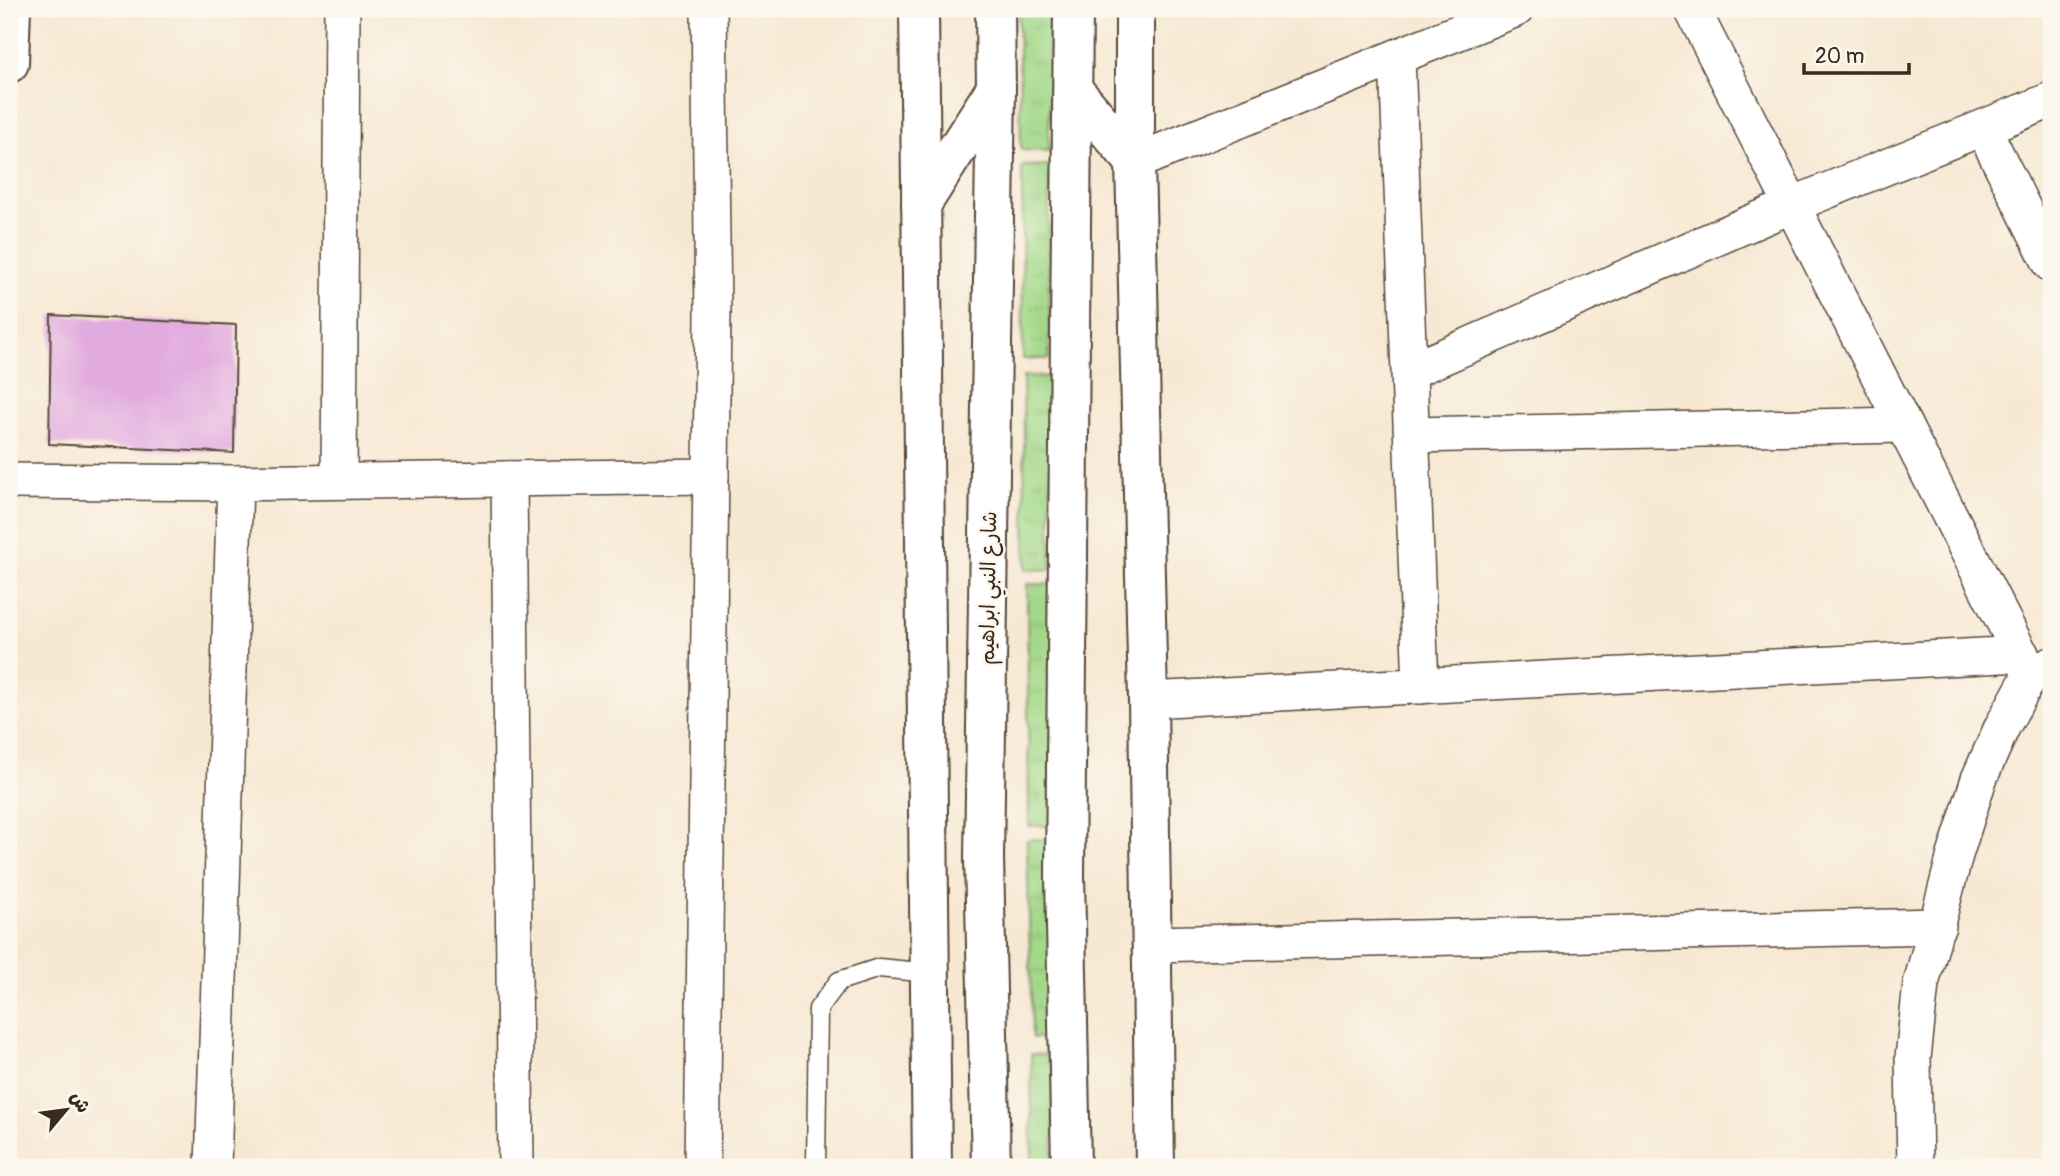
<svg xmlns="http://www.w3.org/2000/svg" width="2060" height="1176" font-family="Pangolin,'Playpen Sans Arabic',sans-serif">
<defs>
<pattern id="park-tufts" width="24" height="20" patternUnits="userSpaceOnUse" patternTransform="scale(1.75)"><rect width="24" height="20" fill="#a3d889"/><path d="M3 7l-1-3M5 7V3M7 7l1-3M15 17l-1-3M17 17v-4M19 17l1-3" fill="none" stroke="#8dba76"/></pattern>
</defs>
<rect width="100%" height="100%" fill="#fbf7ec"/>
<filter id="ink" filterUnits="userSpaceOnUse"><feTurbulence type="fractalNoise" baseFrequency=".0143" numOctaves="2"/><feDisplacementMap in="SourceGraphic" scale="14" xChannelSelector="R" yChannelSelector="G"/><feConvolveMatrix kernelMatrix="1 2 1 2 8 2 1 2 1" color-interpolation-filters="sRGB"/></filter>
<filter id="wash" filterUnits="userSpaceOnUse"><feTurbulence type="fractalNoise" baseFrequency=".00686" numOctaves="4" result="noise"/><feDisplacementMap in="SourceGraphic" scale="28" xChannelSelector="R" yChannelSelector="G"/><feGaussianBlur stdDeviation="1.57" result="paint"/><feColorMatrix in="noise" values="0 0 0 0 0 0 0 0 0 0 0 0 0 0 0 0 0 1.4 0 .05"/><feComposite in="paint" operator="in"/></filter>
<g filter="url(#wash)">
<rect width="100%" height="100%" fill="#f7e8d3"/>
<!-- park -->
<g fill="url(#park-tufts)" stroke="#6f8154" stroke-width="2">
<polygon points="1018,9 1049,9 1049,151 1021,150"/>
<polygon points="1049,165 1049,359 1023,359 1022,166"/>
<polygon points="1023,376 1051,377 1051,569 1026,570"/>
<polygon points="1027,584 1054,584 1055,826 1029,826"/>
<polygon points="1054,838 1052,1038 1032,1038 1027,840"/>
<polygon points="1031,1054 1054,1055 1053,1167 1032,1167"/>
</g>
<g id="blocks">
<!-- building -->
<polygon fill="#e2abdf" points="51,315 236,325 234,453 49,444"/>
</g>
</g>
<g filter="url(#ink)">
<use href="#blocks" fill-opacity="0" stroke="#574639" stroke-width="2"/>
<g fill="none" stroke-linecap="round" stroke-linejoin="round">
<!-- service casing -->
<g stroke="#574639" stroke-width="21">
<polyline id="service" points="816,1167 818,1009 839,981 879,968 930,973"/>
</g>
<!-- minor casing -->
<g stroke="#574639" stroke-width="38">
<g id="minor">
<polyline points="1692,9 2030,673"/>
<polyline points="1397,57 1421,686"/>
<polyline points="1983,128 2051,264"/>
<polyline points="1135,162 1516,9"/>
<polyline points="1410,371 1792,205 2051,100"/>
<polyline points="1412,435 1904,425"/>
<polyline points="509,479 516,1167"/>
<polyline points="9,481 235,483 711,476"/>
<polyline points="339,481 342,9"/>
<polyline points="1148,700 2021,654"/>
<polyline points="1151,944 1938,926"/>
<polyline points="213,1167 235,483"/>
<polyline points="702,1167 713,315 709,9"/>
<polyline points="1915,1167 1913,1058 1921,984 1955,855 1979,779 2002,727 2031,674 2051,665"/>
</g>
</g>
<!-- tertiary casing -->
<g stroke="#574639" stroke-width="42">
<g id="tertiary">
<polyline points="919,9 932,1167"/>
<polyline points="1135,9 1135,162 1148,700 1155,1167"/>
<polyline points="9,63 11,9"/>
</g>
</g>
<!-- primary casing -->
<g stroke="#574639" stroke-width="42">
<g id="primary">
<polyline points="1074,91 1135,162"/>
<polyline points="921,205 996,88"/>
<polyline points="991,1167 984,858 996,88 995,9"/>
<polyline points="1071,1167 1065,876 1073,9"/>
</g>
</g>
<!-- service -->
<use href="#service" stroke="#fff" stroke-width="18"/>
<!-- minor -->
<use href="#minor" stroke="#fff" stroke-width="35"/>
<!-- tertiary -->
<use href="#tertiary" stroke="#fff" stroke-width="38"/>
<!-- primary -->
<use href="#primary" stroke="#fff" stroke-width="38"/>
</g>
</g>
<g text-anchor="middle" stroke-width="5" stroke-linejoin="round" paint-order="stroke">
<!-- street labels -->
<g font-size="21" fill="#3b2a1e" stroke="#fbf7ec">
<text transform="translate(988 588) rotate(-89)" y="7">شارع النبي ابراهيم</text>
</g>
</g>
<!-- margin -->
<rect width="2060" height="1176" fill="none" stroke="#fbf7ec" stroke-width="35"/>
<!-- north arrow -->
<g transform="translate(66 1110) rotate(61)" stroke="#fbf7ec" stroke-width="5" paint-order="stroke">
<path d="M0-5L12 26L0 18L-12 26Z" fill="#3b2a1e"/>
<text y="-10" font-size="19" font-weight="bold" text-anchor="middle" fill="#3b2a1e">ش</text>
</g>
<!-- scale -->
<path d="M1804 63v10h105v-10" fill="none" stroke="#3b2a1e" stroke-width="3.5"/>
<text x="1815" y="63" font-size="21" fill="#3b2a1e" stroke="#fbf7ec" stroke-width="5" paint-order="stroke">20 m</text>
</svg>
